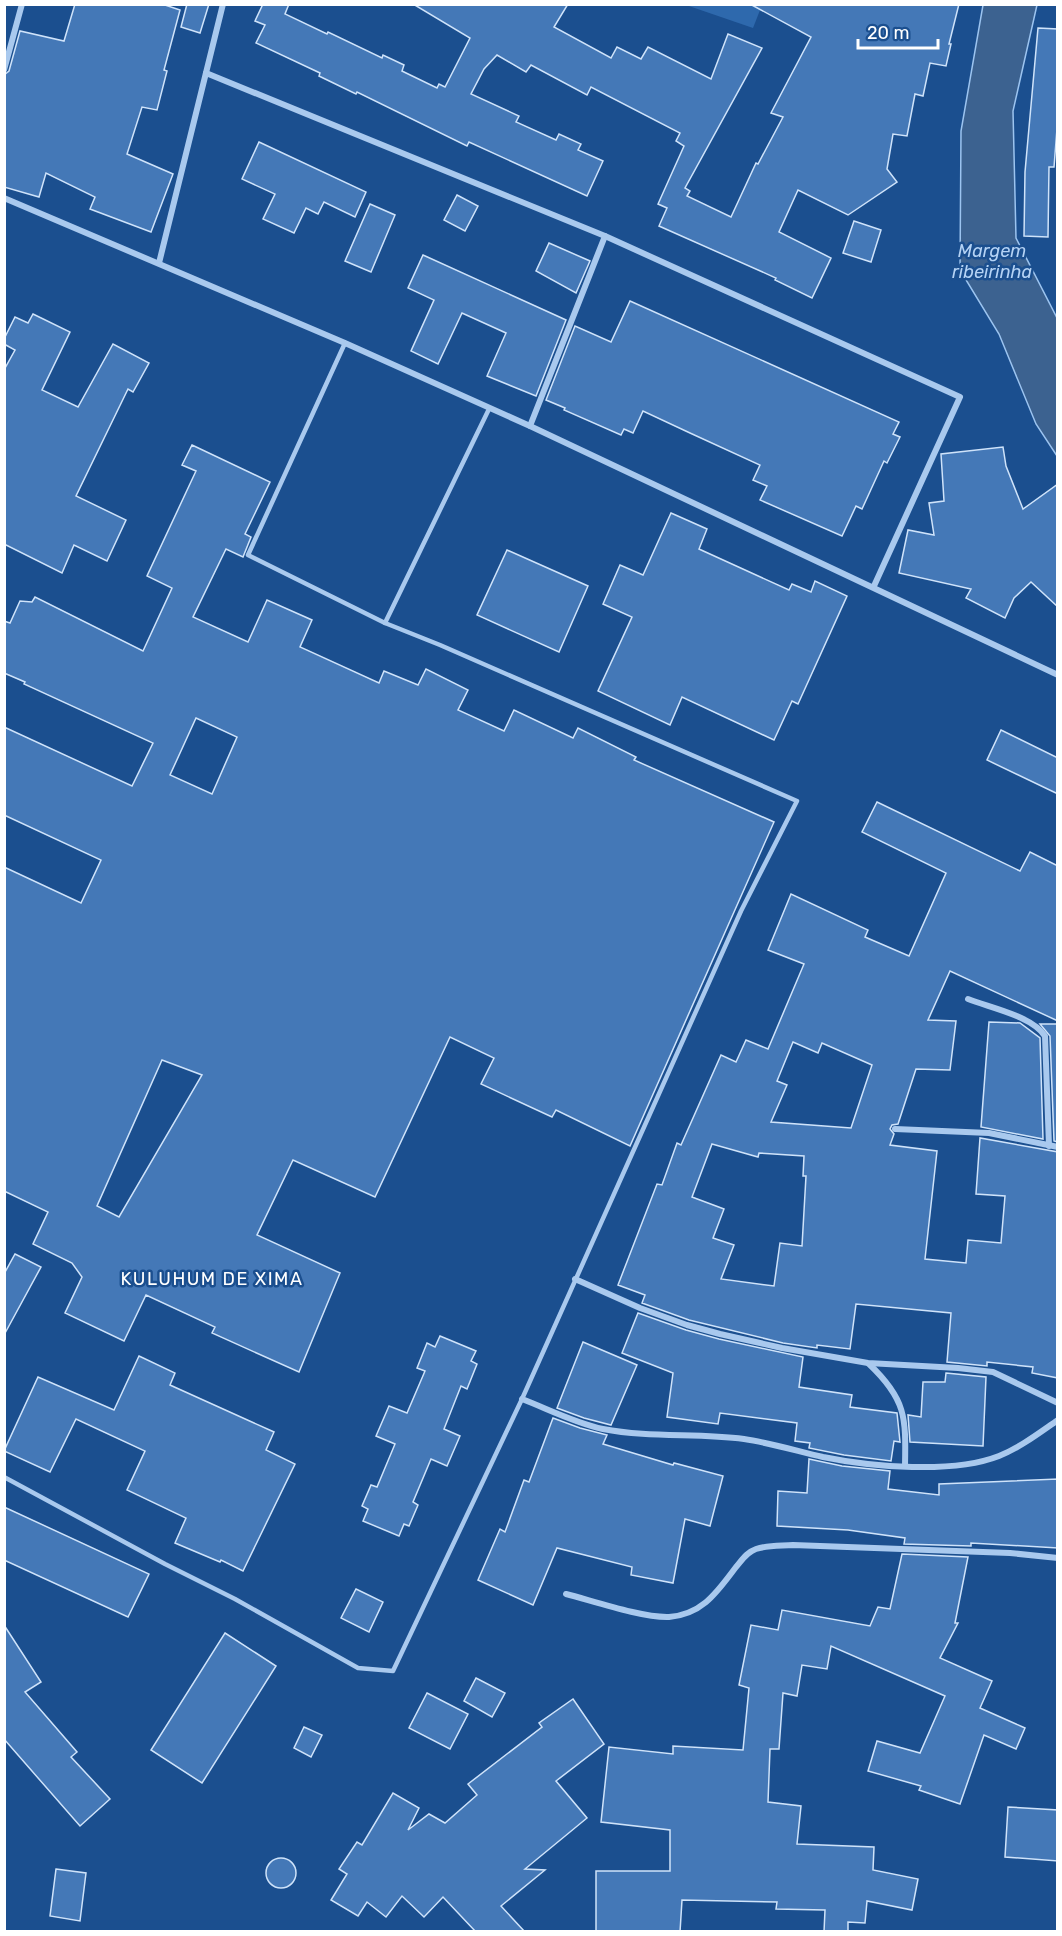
<svg xmlns="http://www.w3.org/2000/svg" width="1062" height="1936" font-family="Rubik,sans-serif">
<rect width="100%" height="100%" fill="#1b4f8f"/>
<!-- green -->
<polygon fill="#2e69ad" points="686,5 762,5 753,28"/>
<!-- water -->
<polygon fill="#3c6290" stroke="#9cc4f0" stroke-width="1.5" points="983,5 1037,5 1013,111 1016,238 1057,318 1057,456 1036,424 999,334 960,270 961,131"/>
<!-- building -->
<g fill="#4478b7" stroke="#cfe3fa" stroke-width="1.5" fill-rule="evenodd">
<polygon points="75,4 162,4 180,10 164,70 167,71 157,110 142,107 127,154 173,174 151,232 90,209 95,197 46,173 39,197 4,187 4,75 9,71 20,31 64,41"/>
<polygon points="187,4 209,4 200,33 181,27"/>
<polygon points="263,4 289,4 285,14 327,34 328,32 382,58 383,55 404,65 402,71 437,88 439,84 445,87 470,38 413,4 568,4 554,27 611,58 617,47 641,59 648,47 711,79 728,34 762,48 685,188 690,191 687,196 731,217 756,163 758,164 783,117 771,113 811,37 750,4 959,4 949,44 951,44 946,66 930,63 923,96 915,94 907,136 893,134 887,169 897,182 848,215 798,190 779,232 831,258 812,298 775,280 776,278 659,226 667,208 658,204 684,146 676,141 680,133 591,87 587,95 531,65 526,72 497,55 484,69 471,94 519,116 516,122 556,140 559,134 581,144 578,150 603,161 587,196 469,142 467,146 357,92 356,94 319,76 320,73 256,43 265,25 255,21"/>
<polygon points="1038,28 1058,29 1058,116 1054,167 1049,167 1048,237 1024,236 1025,172"/>
<polygon points="259,142 366,192 355,217 324,202 318,214 306,208 294,233 263,219 275,194 242,179"/>
<polygon points="457,195 478,206 465,231 444,220"/>
<polygon points="370,204 395,215 371,272 345,261"/>
<polygon points="854,221 881,230 871,262 843,253"/>
<polygon points="549,243 590,261 576,293 536,271"/>
<polygon points="423,255 566,320 536,396 487,376 506,333 462,313 438,364 411,351 434,300 408,288"/>
<polygon points="630,301 899,422 893,434 900,437 887,463 884,461 862,509 856,506 842,536 760,500 767,486 753,480 760,465 690,433 643,411 633,433 624,429 621,435 564,410 565,408 546,400 575,326 611,342"/>
<polygon points="33,314 70,332 42,390 78,407 113,344 149,363 133,392 128,389 76,496 126,520 107,561 74,545 62,573 4,544 4,370 15,350 4,344 4,339 15,317 28,323"/>
<path d="M192,445L270,482L245,534L251,537L243,557L226,549L193,617L248,642L267,600L312,620L300,647L379,683L384,671L418,685L426,669L468,690L458,710L504,731L514,710L573,738L578,728L636,757L634,760L774,822L630,1146L556,1110L552,1117L481,1084L494,1058L450,1037L375,1197L293,1160L257,1235L340,1273L299,1372L212,1333L215,1327L146,1295L124,1341L65,1313L82,1277L72,1263L33,1244L48,1212L4,1191V867L81,903L101,860L4,815V727L132,786L153,743L24,684L25,682L4,673V621L10,623L20,601L32,602L35,597L143,651L172,588L147,576L196,471L182,465ZM196,718L237,737L212,794L170,775ZM162,1060L202,1075L119,1217L97,1206Z"/>
<polygon points="1003,447 1006,466 1023,509 1058,484 1058,607 1031,582 1014,598 1005,618 966,598 971,589 899,573 908,530 934,535 929,503 944,501 941,454"/>
<polygon points="671,513 707,529 699,549 789,590 792,584 811,592 815,581 847,596 798,704 792,701 774,740 682,697 670,725 598,691 632,617 603,604 620,565 643,575"/>
<polygon points="507,550 588,586 559,652 477,615"/>
<polygon points="1001,730 1058,758 1058,794 987,760"/>
<path d="M877,802L1020,871L1030,852L1058,866V1021L950,971L928,1020L956,1021L950,1070L916,1069L898,1124L892,1125L890,1129L894,1134L890,1145L937,1151L925,1259L966,1263L968,1240L1001,1243L1005,1196L976,1194L980,1138L1058,1152V1378L1032,1373L1033,1367L987,1362V1366L947,1362L951,1313L856,1304L850,1349L817,1345V1348L783,1343L689,1320L642,1303L645,1295L618,1285L657,1184L662,1185L677,1143L681,1145L721,1055L736,1062L746,1040L768,1049L804,964L768,950L791,894L868,930L865,937L909,956L946,873L862,832ZM793,1042L818,1053L822,1043L872,1065L851,1128L771,1122L787,1085L777,1081ZM712,1144L758,1157L759,1153L804,1156L803,1176H806L802,1246L780,1243L774,1286L721,1279L734,1245L713,1238L724,1209L692,1197Z"/>
<polygon points="989,1022 1020,1023 1040,1038 1043,1139 981,1127"/>
<polygon points="1040,1024 1058,1024 1058,1142 1054,1141 1050,1036"/>
<polygon points="15,1254 41,1267 4,1335 4,1274"/>
<polygon points="638,1313 686,1330 719,1339 803,1357 799,1387 852,1395 850,1407 897,1413 900,1442 894,1441 891,1461 844,1455 809,1448 810,1443 795,1441 797,1423 720,1413 718,1424 667,1417 673,1373 622,1353"/>
<polygon points="440,1336 476,1351 471,1361 477,1364 467,1389 461,1386 444,1429 460,1436 447,1466 431,1459 413,1502 418,1505 409,1526 404,1524 399,1536 363,1521 368,1509 362,1506 371,1485 377,1487 395,1444 376,1436 389,1406 407,1413 425,1371 417,1368 427,1343 435,1347"/>
<polygon points="583,1342 637,1365 611,1425 584,1418 557,1408"/>
<polygon points="139,1356 175,1373 170,1385 274,1432 266,1450 295,1464 243,1571 221,1560 220,1562 175,1543 186,1518 127,1490 145,1451 76,1419 50,1472 4,1451 38,1377 114,1410"/>
<polygon points="946,1373 986,1377 983,1446 910,1442 908,1415 921,1417 923,1382 945,1382"/>
<polygon points="553,1418 580,1428 607,1435 603,1444 673,1465 674,1463 723,1476 710,1526 685,1519 673,1583 631,1575 632,1567 557,1548 533,1605 478,1580 500,1529 505,1532 524,1480 529,1482"/>
<polygon points="809,1459 842,1466 890,1471 888,1489 939,1495 939,1484 1058,1479 1058,1548 971,1543 971,1546 904,1544 905,1538 848,1530 777,1526 778,1491 807,1493"/>
<polygon points="4,1507 149,1574 128,1617 4,1560"/>
<polygon points="902,1554 968,1557 955,1623 958,1623 940,1658 992,1681 980,1708 1025,1728 1016,1749 984,1735 960,1804 919,1790 921,1786 868,1771 877,1741 920,1753 945,1696 831,1646 827,1669 802,1665 797,1696 783,1693 779,1749 770,1749 768,1802 801,1806 797,1844 874,1847 873,1870 918,1879 912,1910 867,1901 865,1923 848,1922 848,1932 824,1932 825,1910 776,1909 777,1902 682,1900 680,1932 596,1932 596,1871 670,1871 670,1830 601,1822 609,1747 673,1754 673,1746 743,1750 749,1688 739,1685 751,1625 778,1630 782,1610 870,1626 878,1607 890,1609"/>
<polygon points="356,1589 383,1602 369,1632 341,1618"/>
<polygon points="4,1625 41,1682 25,1692 77,1752 71,1757 110,1799 80,1826 4,1739"/>
<polygon points="225,1633 276,1666 202,1783 151,1750"/>
<polygon points="476,1678 505,1693 492,1717 464,1701"/>
<polygon points="427,1693 468,1714 450,1749 409,1728"/>
<polygon points="573,1699 604,1744 556,1781 587,1818 525,1869 545,1870 501,1906 525,1932 476,1932 443,1897 424,1917 402,1896 386,1917 367,1902 358,1916 331,1900 347,1874 339,1869 357,1842 362,1845 393,1793 419,1808 408,1830 429,1814 445,1823 477,1795 468,1784 542,1727 539,1723"/>
<polygon points="304,1727 322,1735 311,1757 294,1748"/>
<polygon points="1008,1807 1058,1810 1058,1861 1005,1857"/>
<circle cx="281" cy="1873" r="15"/>
<polygon points="56,1869 86,1873 80,1921 50,1916"/>
</g>
<g fill="none" stroke-linecap="round" stroke-linejoin="round">
<!-- service -->
<g stroke="#a9c9ee" stroke-width="4.5">
<polyline points="385,623 489,409"/>
<polyline points="4,1477 165,1564 235,1599 358,1668 393,1671 522,1399 741,911 797,801 440,645 385,623 248,555 345,343"/>
</g>
<!-- minor -->
<g stroke="#a9c9ee" stroke-width="6">
<polyline points="4,70 22,4"/>
<polyline points="206,73 605,236 960,397 874,586"/>
<polyline points="4,198 345,343 530,426 1058,675"/>
<polyline points="159,263 223,4"/>
<polyline points="530,426 605,236"/>
<path d="M968,999C991,1008 1032,1016 1045,1036L1049,1146"/>
<polyline points="895,1129 989,1133 1058,1147"/>
<polyline points="575,1279 640,1308 687,1325 720,1334 782,1348 868,1363 958,1368 993,1372 1058,1403"/>
<path d="M869,1364C906,1399 906,1417 905,1466"/>
<path d="M522,1399C548,1409 575,1423 603,1429C649,1438 697,1433 744,1439C771,1443 797,1451 823,1457C872,1467 953,1474 999,1456C1021,1447 1039,1433 1058,1420"/>
<path d="M566,1594C593,1601 643,1618 669,1617C703,1614 717,1592 736,1567C742,1560 747,1552 756,1549C768,1545 781,1546 793,1545L1010,1553L1058,1558"/>
</g>
</g>
<g text-anchor="middle" stroke-width="5" stroke-linejoin="round" paint-order="stroke">
<!-- water labels -->
<g font-size="18" font-style="italic" fill="#b5d3f5" stroke="#1b4f8f">
<text x="992" y="257">Margem<tspan x="992" dy="21">ribeirinha</tspan></text>
</g>
<!-- neighbourhood labels -->
<g font-size="18" letter-spacing="1.5" fill="#fff" stroke="#1b4f8f">
<text x="212" y="1285">KULUHUM DE XIMA</text>
</g>
</g>
<!-- border -->
<rect width="1062" height="1936" fill="none" stroke="#ffffff" stroke-width="12"/>
<!-- scale -->
<path d="M858 39v9h80v-9" fill="none" stroke="#ffffff" stroke-width="3"/>
<text x="867" y="39" font-size="18" fill="#ffffff" stroke="#1b4f8f" stroke-width="4.5" paint-order="stroke">20 m</text>
</svg>
